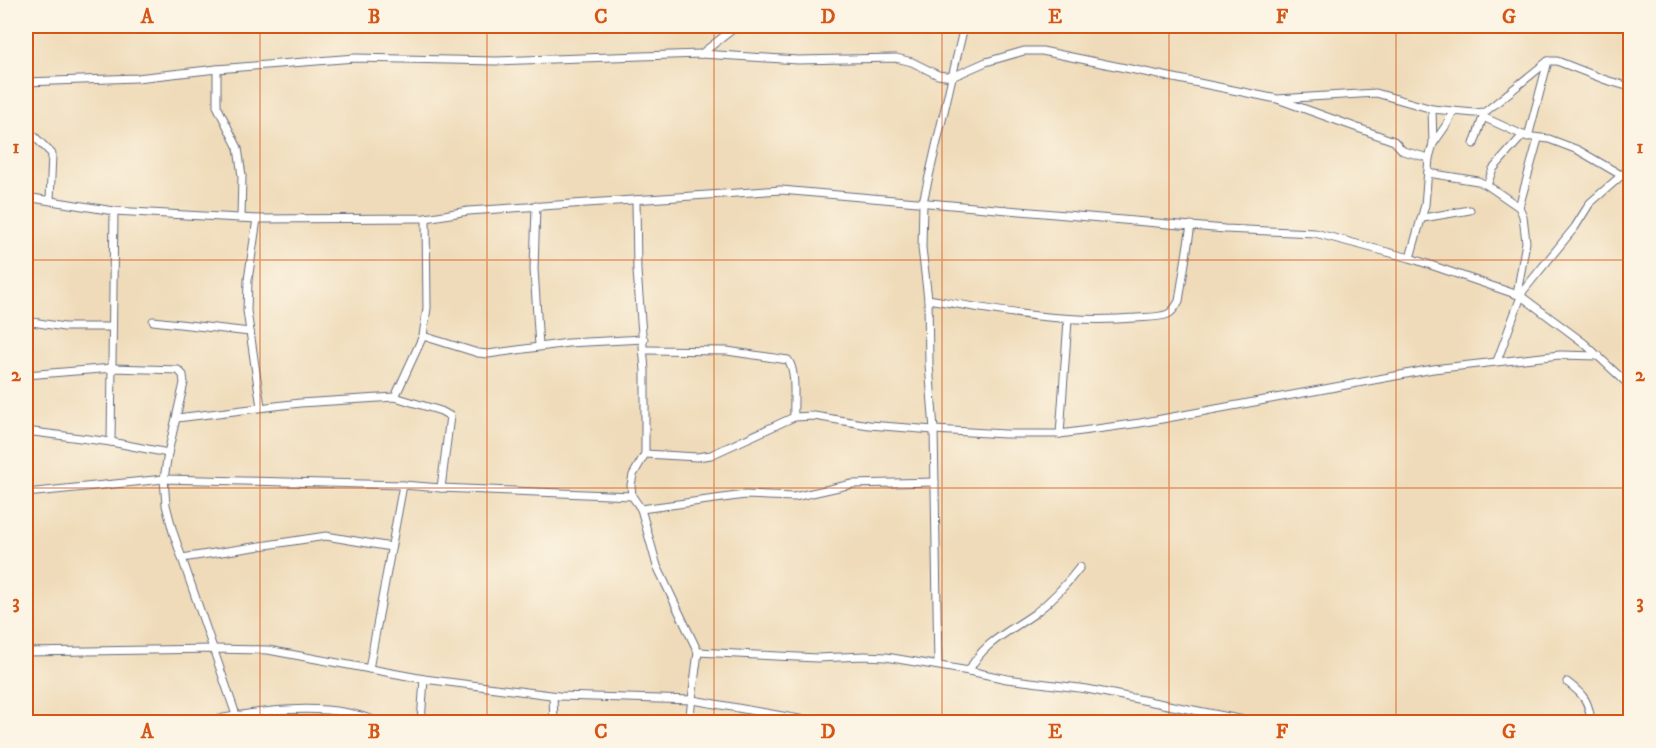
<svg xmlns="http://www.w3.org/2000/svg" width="1656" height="748" font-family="'IM FELL DW Pica',serif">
<rect width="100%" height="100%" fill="#fcf5e5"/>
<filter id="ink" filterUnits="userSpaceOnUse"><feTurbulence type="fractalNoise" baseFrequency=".0167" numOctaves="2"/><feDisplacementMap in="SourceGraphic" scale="12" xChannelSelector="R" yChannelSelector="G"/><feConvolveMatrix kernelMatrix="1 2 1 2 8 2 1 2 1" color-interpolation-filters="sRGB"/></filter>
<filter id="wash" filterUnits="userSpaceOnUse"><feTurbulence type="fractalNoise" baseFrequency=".008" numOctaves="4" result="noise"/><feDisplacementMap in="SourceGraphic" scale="24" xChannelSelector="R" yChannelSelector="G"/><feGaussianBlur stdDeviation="1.35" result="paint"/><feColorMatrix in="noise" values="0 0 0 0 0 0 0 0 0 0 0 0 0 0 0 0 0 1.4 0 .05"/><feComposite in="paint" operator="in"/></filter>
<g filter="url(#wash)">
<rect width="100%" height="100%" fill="#efdbb9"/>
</g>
<g filter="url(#ink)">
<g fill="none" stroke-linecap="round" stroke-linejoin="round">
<!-- minor casing -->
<g stroke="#656b7e" stroke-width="9">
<g id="minor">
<polyline points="701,54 737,26"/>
<polyline points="217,69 217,106 238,148 242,176 241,218"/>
<polyline points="26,82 137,78 217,69 355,58 496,61 701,54 798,60 896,58 912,62 938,75 952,77 986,62 1024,51 1042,51 1277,99 1376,93 1432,109 1474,113 1485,112 1548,61 1557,61 1606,80 1630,87"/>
<polyline points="1280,100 1394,141 1403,151 1429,158"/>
<polyline points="1483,117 1525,136 1549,139 1578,150 1621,175"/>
<polyline points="26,128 52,154 50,200"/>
<polyline points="1528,137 1548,61"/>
<polyline points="1433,144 1447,124 1453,111"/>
<polyline points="1474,144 1484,114"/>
<polyline points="1428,173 1478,181 1487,185 1519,207 1523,216 1526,242 1517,294"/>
<polyline points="1487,185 1493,169 1523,135"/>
<polyline points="26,197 114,211 257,219 426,218 468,211 781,190 1225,229 1315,233 1410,258 1521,296 1584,343 1630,386"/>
<polyline points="636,200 637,271 645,371 645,454 633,475 631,485 632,496 641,509 657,566 698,652 689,722"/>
<polyline points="536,206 534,269 539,346"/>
<polyline points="1519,207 1538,139"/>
<polyline points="1423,218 1470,210"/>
<polyline points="257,219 248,280 247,311 261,407"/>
<polyline points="1410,258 1425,205 1429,158 1433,144 1432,109"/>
<path d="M928,299C997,311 1064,324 1135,318C1144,317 1159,318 1168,314C1173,312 1176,306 1179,301L1191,225"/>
<polyline points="26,321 64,327 111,327"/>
<polyline points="153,321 250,332"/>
<polyline points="423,336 478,353 488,354 568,343 644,339"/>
<path d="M645,350L727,351L788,360C797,371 793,402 794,417"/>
<polyline points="1497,361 1523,291 1575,227 1590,203 1630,168"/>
<polyline points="26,375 113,368 178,370 183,375 184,383 168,453 164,479 166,505 173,532 236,715"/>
<polyline points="395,397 423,336 427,308 426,218"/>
<polyline points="177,418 300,403 395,397 441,411 450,416 441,488"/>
<polyline points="26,431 111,442 168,453"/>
<polyline points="1060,434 1068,320"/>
<polyline points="111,442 114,211"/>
<polyline points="645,454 697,457 711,455 794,417 814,416 869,425 934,430 1005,434 1060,434 1140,423 1433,369 1560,355 1599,356"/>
<polyline points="26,493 164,479 403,485 441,488 632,496"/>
<polyline points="641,509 745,495 794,497 852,484 935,482"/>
<polyline points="182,558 326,536 391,547"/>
<polyline points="26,652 213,649 268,650 424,679 559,696 693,700 816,722"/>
<polyline points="698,652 817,658 865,656 886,657 969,671 1007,679 1087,689 1254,722"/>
<polyline points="938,665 934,430 929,364 928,299 922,248 923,202 964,26"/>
<polyline points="369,669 403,485"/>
<path d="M969,671C982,643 1010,631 1034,614C1051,601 1067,584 1080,567"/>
<path d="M1567,682C1584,695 1589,701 1591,722"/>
<polyline points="553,696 554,722"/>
<path d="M203,722C256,711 327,700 378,722"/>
<polyline points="421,722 424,679"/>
</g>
</g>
<!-- minor -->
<use href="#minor" stroke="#fff" stroke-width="7"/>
</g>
</g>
<!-- grid -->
<path fill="none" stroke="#d45514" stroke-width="1.5" stroke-opacity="0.55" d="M260,26V722M487,26V722M714,26V722M942,26V722M1169,26V722M1396,26V722M26,260H1630M26,488H1630"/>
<!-- margin -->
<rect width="1656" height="748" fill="none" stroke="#fcf5e5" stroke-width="66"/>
<rect x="33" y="33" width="1590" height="682" fill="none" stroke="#d45514" stroke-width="2"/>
<g font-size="20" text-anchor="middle" font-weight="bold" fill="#d45514">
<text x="147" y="23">A</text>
<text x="374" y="23">B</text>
<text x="601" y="23">C</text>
<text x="828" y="23">D</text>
<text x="1055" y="23">E</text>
<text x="1282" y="23">F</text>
<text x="1509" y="23">G</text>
<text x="16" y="153">1</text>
<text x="1640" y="153">1</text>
<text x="16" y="381">2</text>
<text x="1640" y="381">2</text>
<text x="16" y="608">3</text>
<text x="1640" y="608">3</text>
<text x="147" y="738">A</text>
<text x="374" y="738">B</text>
<text x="601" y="738">C</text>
<text x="828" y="738">D</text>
<text x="1055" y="738">E</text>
<text x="1282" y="738">F</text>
<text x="1509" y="738">G</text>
</g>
</svg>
